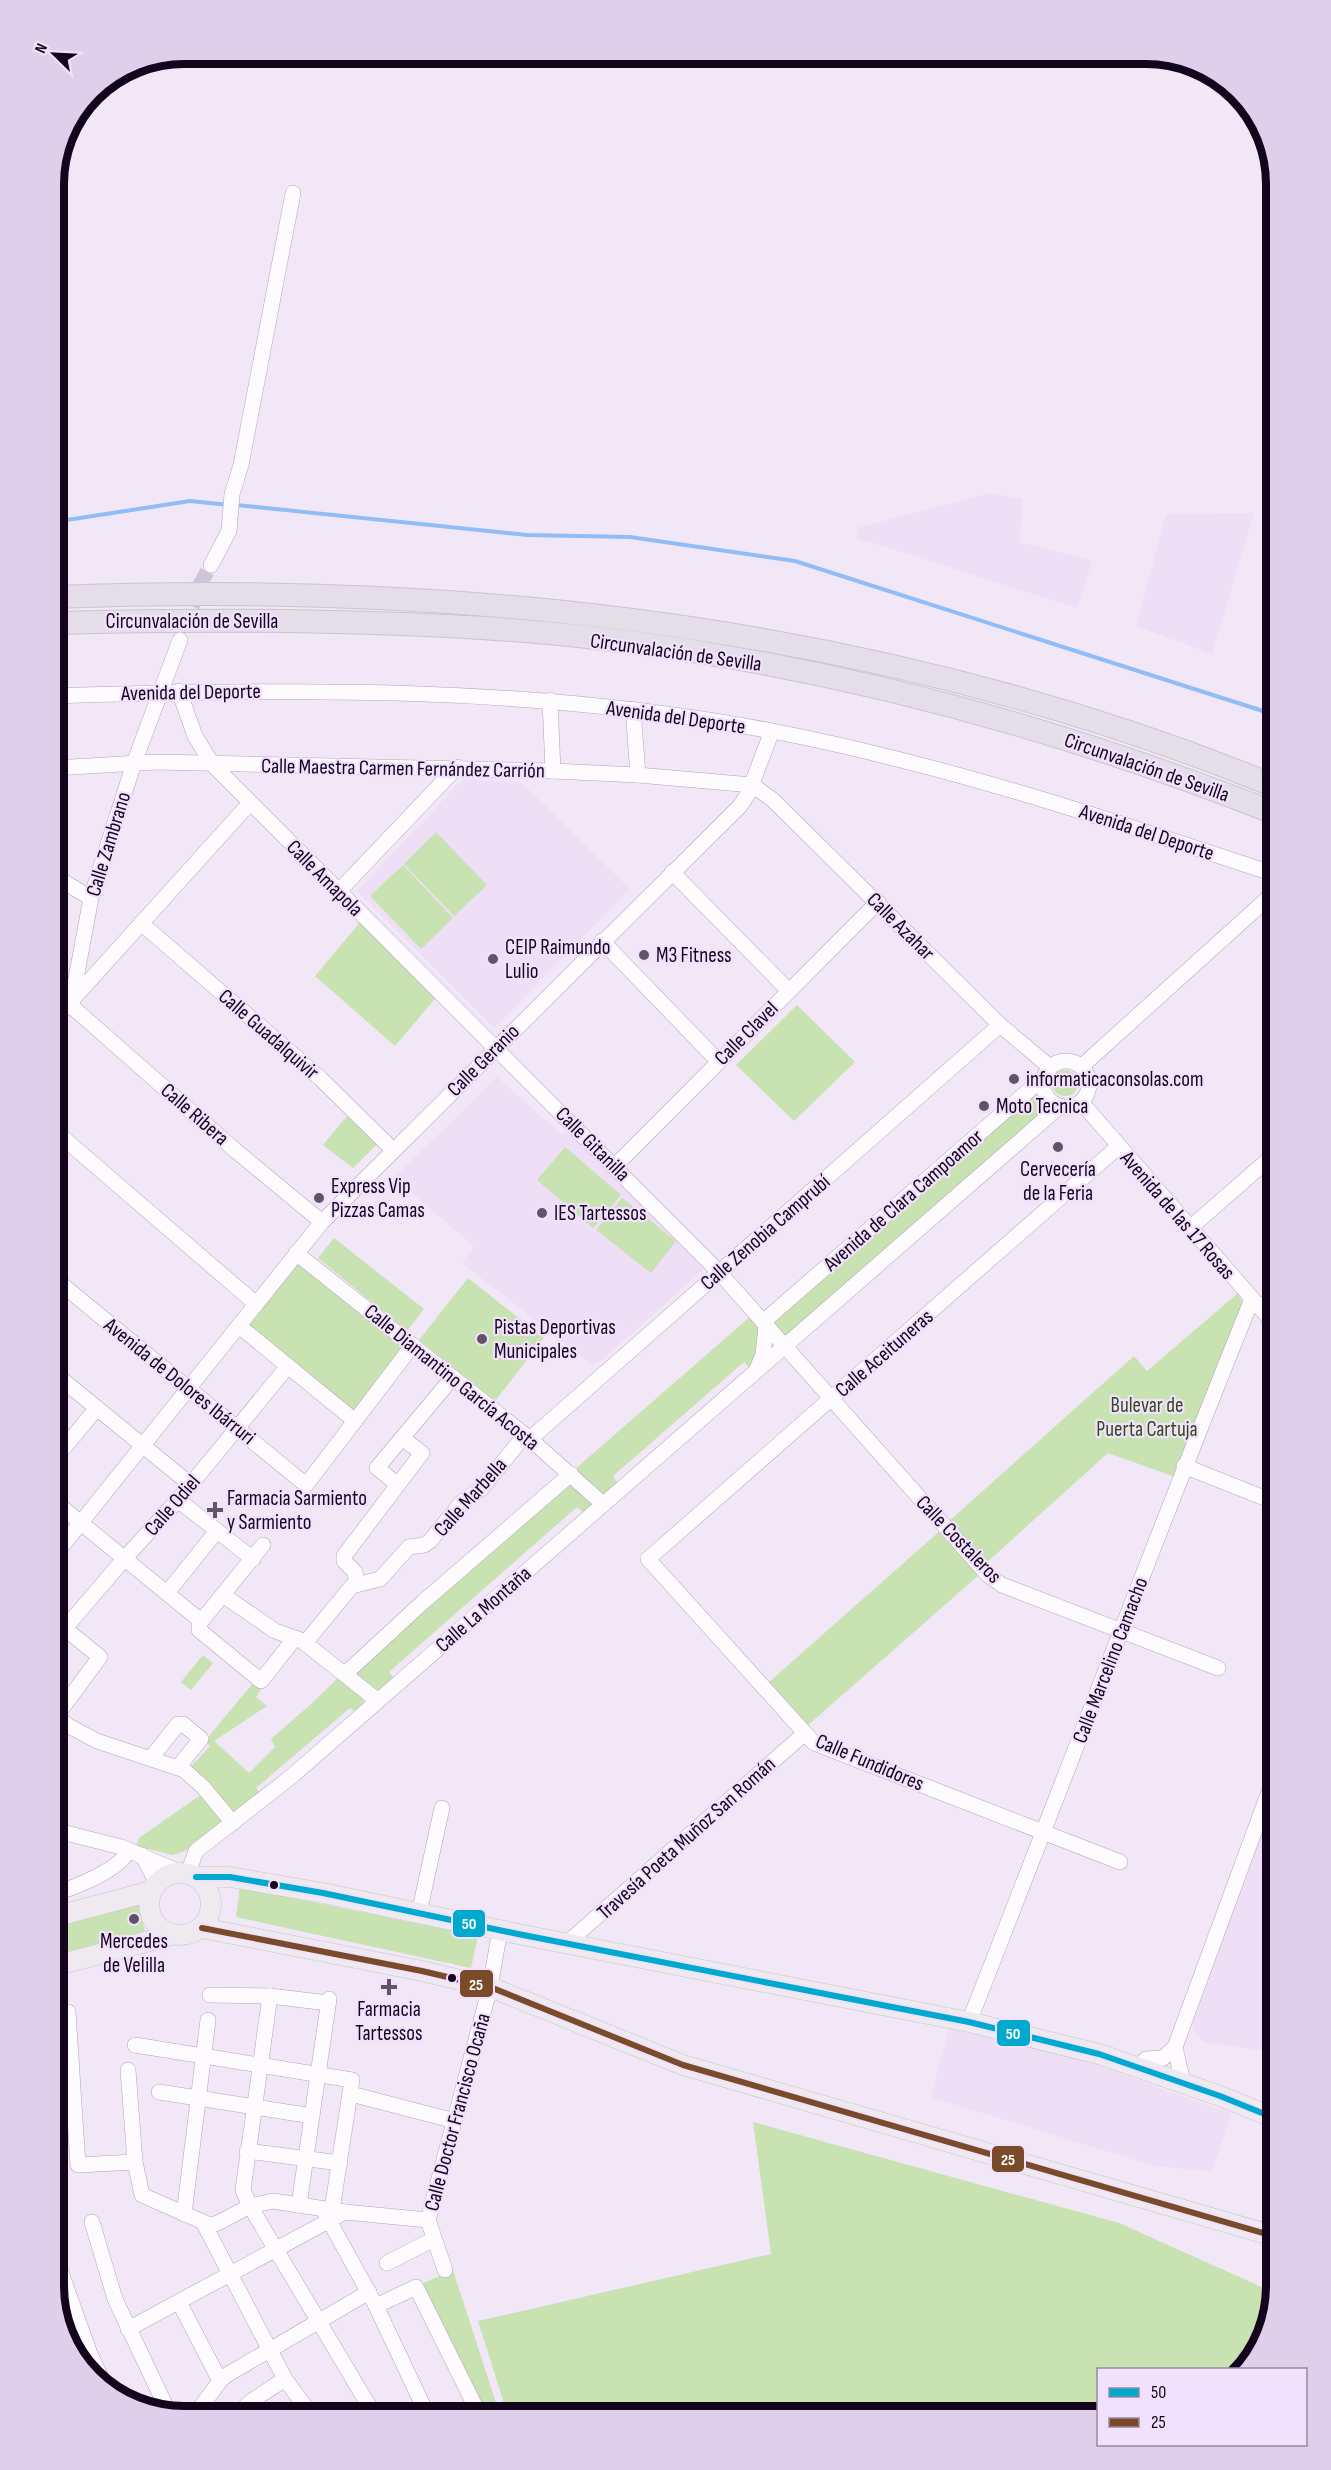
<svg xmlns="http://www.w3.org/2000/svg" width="1331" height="2470" font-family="'Sofia Sans Condensed',sans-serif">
<rect width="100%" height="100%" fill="#f1e7f7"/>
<!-- built -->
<g fill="#eedff7">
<polygon points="990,493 1022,499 1020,542 1092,561 1077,608 857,538 857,528"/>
<polygon points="1254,513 1212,654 1136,626 1166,514"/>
<polygon points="463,779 521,782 630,889 494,1028 357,891"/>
<polygon points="497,1077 562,1135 568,1130 705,1268 602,1360 591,1364 462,1263 474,1246 394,1178"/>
<polygon points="1277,1792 1277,2053 1204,2042 1196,2035 1192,2024"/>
<polygon points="949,2028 1074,2057 1232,2114 1212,2171 1154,2166 931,2097"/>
</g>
<!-- green -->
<g fill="#c8e2b2">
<polygon points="436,832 487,885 454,916 404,864"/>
<polygon points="403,865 453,918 421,949 370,896"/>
<polygon points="362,920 438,995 395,1046 315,976"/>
<polygon points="797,1005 855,1062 794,1121 736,1065"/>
<circle cx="1065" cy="1083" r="13"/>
<polygon points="1037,1086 1040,1099 1053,1109 787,1344 768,1321"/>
<polygon points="347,1116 378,1143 353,1168 323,1145"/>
<polygon points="565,1147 621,1195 593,1228 537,1180"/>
<polygon points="622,1198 676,1241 651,1273 596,1230"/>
<polygon points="334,1238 424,1309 407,1331 318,1258"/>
<polygon points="297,1263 404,1348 354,1411 247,1325"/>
<polygon points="468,1278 544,1338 495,1401 419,1340"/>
<polygon points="1238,1293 1242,1302 1240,1312 1175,1477 1108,1453 985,1564 948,1522 1134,1356 1147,1371"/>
<polygon points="752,1315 760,1324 760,1343 750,1369 744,1362 613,1476 618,1484 601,1497 573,1471"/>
<polygon points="571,1477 594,1502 585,1514 577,1507 389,1672 395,1679 378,1694 348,1675"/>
<polygon points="941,1530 980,1574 807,1726 768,1683"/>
<polygon points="203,1655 213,1663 191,1690 181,1682"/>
<polygon points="341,1675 363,1698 364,1707 356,1713 350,1708 256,1788 262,1795 235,1813 189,1769 210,1746 205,1741 254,1682 262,1688 256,1697 267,1706 214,1741 249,1773 275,1747 271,1739 310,1705"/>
<polygon points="202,1794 226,1821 185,1851 173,1855 136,1846 139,1838"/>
<polygon points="240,1887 478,1936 471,1968 236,1917"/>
<polygon points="138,1899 145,1933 54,1958 54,1923"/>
<polygon points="753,2122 1119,2223 1275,2293 1255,2358 1241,2369 1098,2370 1098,2416 508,2416 478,2321 771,2254"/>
<polygon points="453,2270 496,2403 479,2410 421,2284"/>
</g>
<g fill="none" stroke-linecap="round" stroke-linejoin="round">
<!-- stream -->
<g stroke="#90bdf6" stroke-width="4">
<polyline points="236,505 527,535 630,537 795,561 1266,712 1277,712"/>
<polyline points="54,522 190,501 229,505"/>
</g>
<!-- minor-tunnel -->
<polyline stroke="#d0c5d6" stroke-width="15" stroke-dasharray="15 8" stroke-linecap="butt" points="184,628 201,583 211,565"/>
<!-- minor casing -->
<g stroke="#b1a5b9" stroke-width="16">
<g id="minor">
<polyline points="211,565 229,531 232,494 241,465 293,193"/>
<polyline points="179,691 195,736 212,764 719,1272 988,1575 1002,1585 1218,1668"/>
<path d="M54,696C294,688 534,686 772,731C944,764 1111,820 1277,875"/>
<polyline points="550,700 553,771"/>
<polyline points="633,709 638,775"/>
<polyline points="54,768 156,762 553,771 638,775 752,785 773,800 1000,1025 1050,1067"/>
<polyline points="672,872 789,991"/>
<polyline points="54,876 91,898"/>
<polyline points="339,891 457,767"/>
<polyline points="141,923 321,1079 393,1150"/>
<polyline points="602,941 718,1061"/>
<polyline points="72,1000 91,898 134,763 180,640"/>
<polyline points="69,1004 236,1151 322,1222"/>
<polyline points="54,1020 249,804"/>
<circle cx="1066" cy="1084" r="23"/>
<polyline points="1082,1066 1277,890"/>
<polyline points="1081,1102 1277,1327"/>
<polyline points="54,1130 256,1304"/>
<polyline points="1118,1147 648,1559 814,1743 1120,1862"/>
<polyline points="615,1166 878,902"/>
<polyline points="1190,1228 1277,1152"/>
<polyline points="296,1253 530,1439 603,1504"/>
<polyline points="54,1278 306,1485 413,1345"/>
<polyline points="1260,1308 1277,1293"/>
<polyline points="763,1322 1043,1078"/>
<polyline points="239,1326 355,1421"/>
<polyline points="756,1371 763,1355 766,1326"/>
<polyline points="54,1373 191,1485"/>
<polyline points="530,1439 1000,1025"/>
<polyline points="54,1460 97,1408"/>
<polyline points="1184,1466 1277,1503"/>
<polyline points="397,1484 377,1468 453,1377"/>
<polyline points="178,1500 253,1559"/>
<polyline points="54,1501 201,1621"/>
<polyline points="263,1545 199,1624 199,1630 261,1681 295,1638"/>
<polyline points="54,1556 322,1222 740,806 748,794 772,731"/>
<polyline points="357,1584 355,1572 344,1561 344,1556 422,1453 402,1438"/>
<polyline points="167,1593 216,1532"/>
<polyline points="223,1595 275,1631 301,1640 377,1700"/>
<polyline points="54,1641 125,1558 178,1500 288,1366"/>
<polyline points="305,1643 352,1586 380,1579 409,1547 424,1545 430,1541 462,1502 481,1489 525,1435"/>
<polyline points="345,1674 423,1602 571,1474"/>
<polyline points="54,1715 67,1725 97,1741 184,1770 203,1787 233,1823"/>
<polyline points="54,1719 100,1657 64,1628"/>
<polyline points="151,1758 178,1724 183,1724 201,1739 178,1767"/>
<polyline points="54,1830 121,1847 179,1872"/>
<polyline points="142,1855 157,1883"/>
<polyline points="188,1873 196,1851 292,1776 1060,1106"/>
<path d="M54,1894C75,1887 120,1870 129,1850"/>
<polyline points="419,1913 442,1808"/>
<polyline points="567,1943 805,1733"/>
<polyline points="210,1995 270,1996 328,2003"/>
<polyline points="270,1996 243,2190 250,2206 375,2416"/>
<polyline points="54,2015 68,2012 78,2165 135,2162"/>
<path d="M969,2022C1064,1781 1155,1539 1252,1299"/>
<polyline points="135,2045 352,2080 332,2210"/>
<polyline points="1175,2047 1183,2083"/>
<polyline points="1138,2067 1146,2059 1163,2058 1175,2047 1277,1770"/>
<polyline points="128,2070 135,2162 142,2195 210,2225 218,2223 250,2206 273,2201 345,2212 428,2220"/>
<polyline points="159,2092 312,2116"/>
<polyline points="351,2094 455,2121"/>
<polyline points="247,2151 340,2163"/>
<polyline points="299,2205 329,1999"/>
<polyline points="325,2213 376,2306 428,2416"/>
<polyline points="184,2214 208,2020"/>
<polyline points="92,2222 115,2299 169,2413"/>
<polyline points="204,2224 285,2379 312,2416"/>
<polyline points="54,2253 90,2354 104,2384"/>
<polyline points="387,2263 434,2239"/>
<polyline points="445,2270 428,2220 490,1987 500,1930"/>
<polyline points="179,2302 220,2381"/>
<polyline points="376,2306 416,2287 480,2416"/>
<polyline points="128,2329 345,2212"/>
<polyline points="194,2416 220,2381 225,2376 369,2292"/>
<polyline points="234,2416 253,2400 285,2379"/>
</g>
</g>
<!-- major casing -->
<g stroke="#cbc4cf" stroke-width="21">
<g id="major">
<circle cx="180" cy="1904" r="31"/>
<polyline points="196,1877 230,1877 323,1893 518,1934 969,2022 1099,2054 1220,2096 1277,2119"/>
<polyline points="54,1917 151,1891"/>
<polyline points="202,1928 422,1971 490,1987 683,2065 1277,2237"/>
<polyline points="54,1966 172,1935"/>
</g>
</g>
<!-- highway casing -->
<g stroke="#cbc4cf" stroke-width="24">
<g id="highway">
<path d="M54,597C472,581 888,627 1277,787"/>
<path d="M54,623C207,619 359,619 512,630C775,650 1032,717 1277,814"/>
</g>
</g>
<!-- minor -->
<use href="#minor" stroke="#fdfbfe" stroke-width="15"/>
<!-- major -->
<use href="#major" stroke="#eeeaf0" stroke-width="20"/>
<!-- highway -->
<use href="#highway" stroke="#e4dee8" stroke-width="22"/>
<!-- bus-1 casing -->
<g stroke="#f2e1fd" stroke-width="10">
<polyline id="bus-1" points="196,1877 230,1877 323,1893 518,1934 969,2022 1099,2054 1220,2096 1277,2119"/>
</g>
<!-- bus-2 casing -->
<g stroke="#f2e1fd" stroke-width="10">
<polyline id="bus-2" points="202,1928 422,1971 490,1987 683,2065 1277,2237"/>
</g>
<!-- bus-1 -->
<use href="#bus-1" stroke="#00a9ce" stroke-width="6"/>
<!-- bus-2 -->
<use href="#bus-2" stroke="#7a4b2a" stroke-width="6"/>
</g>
<!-- markers -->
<g fill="#615469" stroke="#f2e1fd" stroke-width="2">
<circle cx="644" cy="955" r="6"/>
<circle cx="493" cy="959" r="6"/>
<circle cx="1014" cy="1079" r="6"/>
<circle cx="984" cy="1106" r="6"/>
<circle cx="1058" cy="1147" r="6"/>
<circle cx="319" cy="1198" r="6"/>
<circle cx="542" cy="1213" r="6"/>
<circle cx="482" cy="1339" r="6"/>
<path d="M212 1501h6v6h6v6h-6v6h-6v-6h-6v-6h6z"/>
<circle cx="134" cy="1919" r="6"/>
<path d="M386 1978h6v6h6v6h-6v6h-6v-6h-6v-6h6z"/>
</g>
<g fill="#14051d" stroke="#f2e1fd" stroke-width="2">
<circle cx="274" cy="1885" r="5"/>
<circle cx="452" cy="1978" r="5"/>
</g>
<g text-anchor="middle" stroke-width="4.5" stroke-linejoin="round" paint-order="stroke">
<!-- street labels -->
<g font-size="21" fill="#14051d" stroke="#f2e1fd">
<text x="192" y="628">Circunvalación de Sevilla</text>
<text transform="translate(676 652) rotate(8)" y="7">Circunvalación de Sevilla</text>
<text transform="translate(191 692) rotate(-1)" y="7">Avenida del Deporte</text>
<text transform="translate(676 717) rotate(8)" y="7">Avenida del Deporte</text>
<text transform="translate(1147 767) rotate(19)" y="7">Circunvalación de Sevilla</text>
<text transform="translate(403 768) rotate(1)" y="7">Calle Maestra Carmen Fernández Carrión</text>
<text transform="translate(1147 832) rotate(18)" y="7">Avenida del Deporte</text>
<text transform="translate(108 844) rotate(-73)" y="7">Calle Zambrano</text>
<text transform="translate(325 878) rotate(45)" y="7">Calle Amapola</text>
<text transform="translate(901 926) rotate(45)" y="7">Calle Azahar</text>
<text transform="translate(746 1033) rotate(-45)" y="7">Calle Clavel</text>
<text transform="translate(269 1034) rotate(41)" y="7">Calle Guadalquivir</text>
<text transform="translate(483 1060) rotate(-45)" y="7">Calle Geranio</text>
<text transform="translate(195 1114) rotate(41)" y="7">Calle Ribera</text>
<text transform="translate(593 1144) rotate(45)" y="7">Calle Gitanilla</text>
<text transform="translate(903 1200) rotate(-41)" y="7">Avenida de Clara Campoamor</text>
<text transform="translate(1178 1215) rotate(49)" y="7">Avenida de las 17 Rosas</text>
<text transform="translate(765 1232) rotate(-41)" y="7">Calle Zenobia Camprubí</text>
<text transform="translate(884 1353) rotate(-41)" y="7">Calle Aceituneras</text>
<text transform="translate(452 1377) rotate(39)" y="7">Calle Diamantino García Acosta</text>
<text transform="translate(180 1381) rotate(39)" y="7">Avenida de Dolores Ibárruri</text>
<text transform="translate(470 1497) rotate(-48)" y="7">Calle Marbella</text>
<text transform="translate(172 1505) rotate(-49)" y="7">Calle Odiel</text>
<text transform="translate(959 1539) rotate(46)" y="7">Calle Costaleros</text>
<text transform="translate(483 1609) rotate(-41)" y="7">Calle La Montaña</text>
<text transform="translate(1110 1660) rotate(-69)" y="7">Calle Marcelino Camacho</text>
<text transform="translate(870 1762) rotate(23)" y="7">Calle Fundidores</text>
<text transform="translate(686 1838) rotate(-42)" y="7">Travesía Poeta Muñoz San Román</text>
<text transform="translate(457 2112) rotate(-75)" y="7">Calle Doctor Francisco Ocaña</text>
</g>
<!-- poi labels -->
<g font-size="21" fill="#14051d" stroke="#f2e1fd" text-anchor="start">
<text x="505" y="954">CEIP Raimundo<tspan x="505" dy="24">Lulio</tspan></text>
<text x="656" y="962">M3 Fitness</text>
<text x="1026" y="1086">informaticaconsolas.com</text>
<text x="996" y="1113">Moto Tecnica</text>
<text x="1058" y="1176" text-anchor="middle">Cervecería<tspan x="1058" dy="24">de la Feria</tspan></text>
<text x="331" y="1193">Express Vip<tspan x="331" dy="24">Pizzas Camas</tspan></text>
<text x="554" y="1220">IES Tartessos</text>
<text x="494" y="1334">Pistas Deportivas<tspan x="494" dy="24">Municipales</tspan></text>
<text x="227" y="1505">Farmacia Sarmiento<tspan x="227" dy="24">y Sarmiento</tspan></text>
<text x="134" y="1948" text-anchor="middle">Mercedes<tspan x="134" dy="24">de Velilla</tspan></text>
<text x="389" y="2016" text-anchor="middle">Farmacia<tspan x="389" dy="24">Tartessos</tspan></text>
</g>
<!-- park labels -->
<g font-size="21" fill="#324a1b" stroke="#f2e1fd">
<text x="1147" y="1412">Bulevar de<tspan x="1147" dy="24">Puerta Cartuja</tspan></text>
</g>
</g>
<!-- crop -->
<path d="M0 0H1331V2470H0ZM184 64H1146A120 120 0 0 1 1266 184V2286A120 120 0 0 1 1146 2406H184A120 120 0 0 1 64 2286V184A120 120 0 0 1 184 64Z" fill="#e0cfeb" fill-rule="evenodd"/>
<path fill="none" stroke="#14051d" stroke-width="8" d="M184 64H1146A120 120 0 0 1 1266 184V2286A120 120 0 0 1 1146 2406H184A120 120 0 0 1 64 2286V184A120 120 0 0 1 184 64Z"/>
<g stroke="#f2e1fd" stroke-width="2">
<rect x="452" y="1909" width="34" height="29" rx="6" fill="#00a9ce"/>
<rect x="459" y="1969" width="35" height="29" rx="6" fill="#7a4b2a"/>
<rect x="996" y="2019" width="35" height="28" rx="6" fill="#00a9ce"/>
<rect x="991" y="2145" width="34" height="28" rx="6" fill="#7a4b2a"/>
</g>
<g font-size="16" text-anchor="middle" font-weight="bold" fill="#fff">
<text x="469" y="1929">50</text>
<text x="476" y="1990">25</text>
<text x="1013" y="2039">50</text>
<text x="1008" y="2165">25</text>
</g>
<!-- legend -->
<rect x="1097" y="2368" width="210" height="78" fill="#f2e1fd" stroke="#9989a3" stroke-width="1.5"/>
<rect x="1109" y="2388" width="30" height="9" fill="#00a9ce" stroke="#9989a3" stroke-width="1.5"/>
<text x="1151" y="2398" font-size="18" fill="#14051d">50</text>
<rect x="1109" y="2418" width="30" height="9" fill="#7a4b2a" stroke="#9989a3" stroke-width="1.5"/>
<text x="1151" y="2428" font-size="18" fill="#14051d">25</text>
<!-- north arrow -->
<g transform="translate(54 54) rotate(294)" stroke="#f2e1fd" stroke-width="4.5" paint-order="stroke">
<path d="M0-4.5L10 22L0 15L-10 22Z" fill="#14051d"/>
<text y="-9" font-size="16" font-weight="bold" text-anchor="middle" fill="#14051d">N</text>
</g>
</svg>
